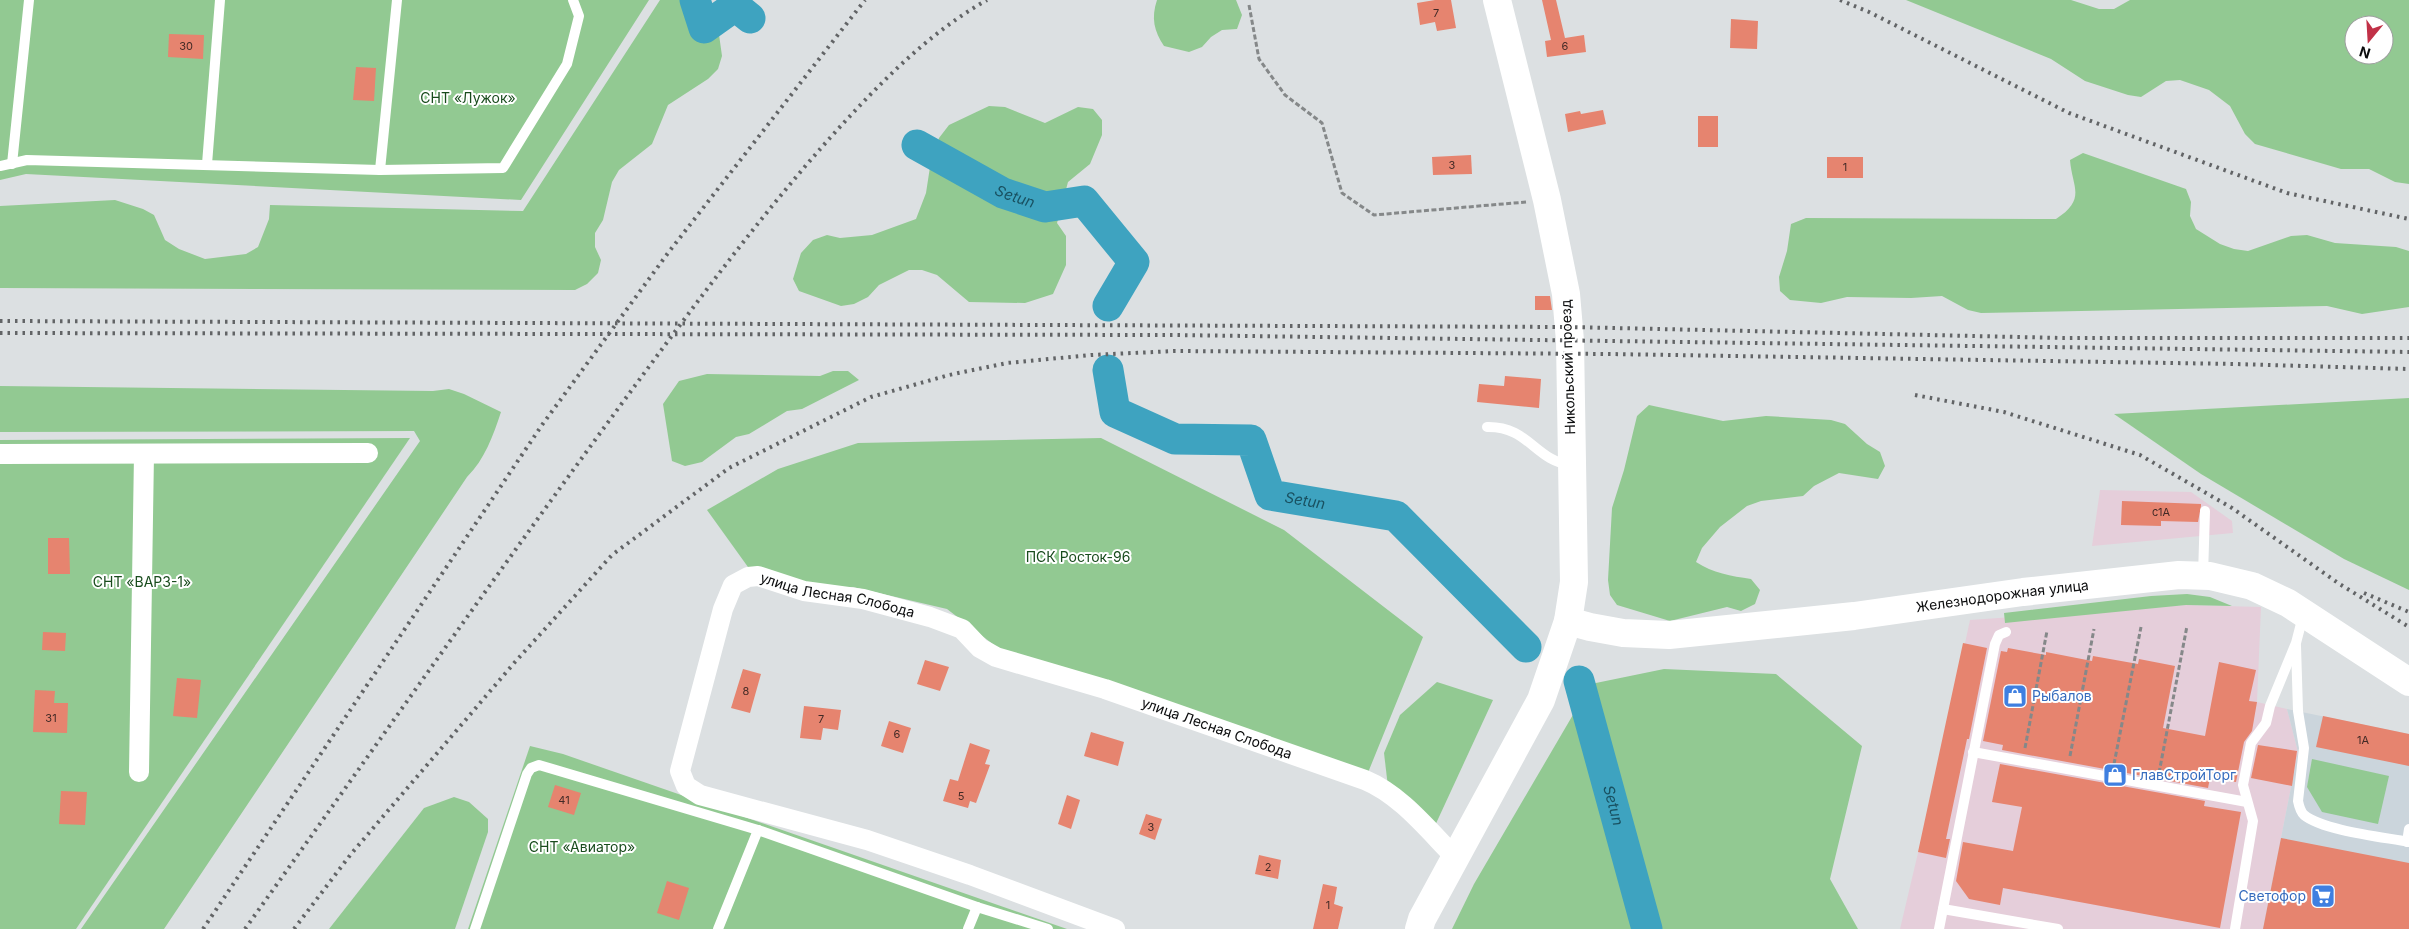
<svg xmlns="http://www.w3.org/2000/svg" width="2409" height="929" font-family="Inter,sans-serif">
<rect width="100%" height="100%" fill="#dce0e2"/>
<!-- commercial -->
<g fill="#e5ceda">
<polygon points="2100,490 2191,492 2232,521 2233,533 2092,546"/>
<polygon points="2186,605 2261,607 2257,702 2287,709 2298,752 2263,929 1900,929 1939,764 1970,620"/>
</g>
<!-- built -->
<polygon fill="#cbd5dc" points="2287,709 2409,734 2409,929 2263,929 2298,752"/>
<!-- green -->
<g fill="#92c992" fill-rule="evenodd">
<polygon points="0,0 649,0 521,200 26,174 0,180"/>
<polygon points="660,0 695,0 716,13 722,56 718,69 708,79 668,105 652,144 619,170 612,182 603,220 595,233 595,247 601,260 598,273 587,284 575,290 0,288 0,206 115,200 143,209 154,215 165,240 179,249 205,259 246,254 258,247 269,219 270,205 523,211"/>
<path d="M1157,0H1236L1242,15L1237,29L1222,30L1211,37L1202,47L1189,52L1164,46C1154,31 1151,18 1157,0Z"/>
<path d="M1906,0H2071L2099,9H2114L2130,0H2409V184L2395,182L2369,169H2341L2255,144L2245,134L2230,106L2209,90L2180,80L2166,81L2141,97L2128,95L2085,81L2051,59ZM2354,25H2384V55H2354Z"/>
<polygon points="989,106 1005,107 1045,123 1078,107 1093,109 1102,120 1102,135 1090,164 1068,182 1057,223 1066,236 1066,265 1053,294 1025,303 969,302 937,275 922,270 909,270 879,285 868,297 854,304 841,306 799,291 793,279 801,253 813,240 827,235 840,238 872,235 916,219 926,193 930,167 939,138 949,125"/>
<path d="M2083,153L2186,189L2191,202L2190,216L2196,229L2220,244L2234,249L2248,251L2291,236L2307,235L2335,243L2396,247L2409,251V307L2362,314L2327,306L1981,313L1968,310L1942,296L1911,298L1847,297L1821,303L1790,300L1780,291L1779,277L1787,251L1791,224L1806,218L2056,219C2087,199 2072,187 2070,160Z"/>
<polygon points="833,371 848,371 859,380 802,409 787,411 749,434 736,437 702,462 685,466 672,461 663,404 679,381 707,374 820,376"/>
<path d="M0,386L433,391L449,389L464,394L501,412C493,436 485,459 467,477L164,929H81L420,441L414,431L0,432Z"/>
<polygon points="2409,398 2409,590 2344,559 2201,474 2114,414"/>
<path d="M1649,405L1723,421L1766,416L1831,420L1845,424L1867,444L1880,452L1885,466L1878,479L1839,473L1814,486L1803,496L1761,501L1747,506L1720,527L1702,548L1696,562C1713,573 1731,576 1751,579L1760,590L1755,604L1741,611L1727,607L1670,621L1617,605L1610,595L1608,580L1612,508L1624,470L1637,416Z"/>
<polygon points="410,438 76,929 0,929 0,440"/>
<polygon points="1101,438 1284,530 1423,637 1365,780 1011,658 947,609 853,587 818,589 753,574 707,510 778,469 858,443"/>
<polygon points="2187,594 2210,597 2232,606 2186,605 2005,623 2004,613 2151,596"/>
<polygon points="1664,669 1776,674 1862,746 1830,879 1858,929 1452,929 1474,884 1591,684"/>
<polygon points="1437,682 1493,700 1433,830 1388,787 1384,753 1400,715"/>
<polygon points="530,746 563,754 1067,929 468,929"/>
<polygon points="2312,759 2389,776 2378,824 2322,812 2307,787"/>
<polygon points="454,797 469,802 488,819 488,832 455,929 329,929 424,808"/>
</g>
<g fill="none" stroke-linecap="round" stroke-linejoin="round">
<!-- river -->
<g stroke="#3ea3c0" stroke-width="31">
<polyline points="695,0 704,28 735,6 750,18"/>
<path id="s1" d="M917,145L1003,193L1045,207L1084,201L1134,262L1108,306"/>
<path id="s2" d="M1108,370L1115,412L1175,439L1251,440L1270,495L1396,516L1526,647"/>
<path id="s3" d="M1579,681L1647,929"/>
</g>
</g>
<!-- building -->
<g fill="#e6846f">
<polygon points="1435,0 1451,0 1456,28 1437,31 1435,22 1420,25 1417,3"/>
<polygon points="1542,0 1556,0 1565,38 1584,35 1586,52 1547,57 1545,41 1551,40"/>
<polygon points="1731,19 1758,21 1757,49 1730,48"/>
<polygon points="169,34 204,35 203,59 168,57"/>
<polygon points="356,67 376,68 374,101 353,100"/>
<polygon points="1603,110 1606,124 1568,132 1565,114 1580,111 1581,114"/>
<rect x="1698" y="116" width="20" height="31"/>
<polygon points="1471,155 1472,174 1433,175 1432,157"/>
<rect x="1827" y="157" width="36" height="21"/>
<polygon points="1535,296 1550,296 1552,310 1535,310"/>
<polygon points="1505,376 1541,379 1539,408 1477,402 1479,384 1504,386"/>
<polygon points="2122,501 2201,504 2201,506 2198,522 2161,521 2161,526 2121,525"/>
<polygon points="48,538 69,538 70,574 48,574"/>
<polygon points="43,632 66,633 65,651 42,650"/>
<polygon points="1963,643 1987,648 1969,739 1967,739 1946,839 1950,839 1946,858 1918,852"/>
<polygon points="2008,648 2046,655 2046,652 2092,661 2093,656 2138,664 2139,659 2175,666 2163,728 2205,736 2219,662 2256,670 2249,701 2257,702 2252,731 2244,742 2236,782 2210,778 2208,788 2002,750 2003,745 1983,741 2001,651 2007,652"/>
<polygon points="925,660 949,667 940,691 917,684"/>
<polygon points="743,669 761,674 750,713 731,708"/>
<polygon points="177,678 201,680 197,718 173,716"/>
<polygon points="35,690 55,691 54,703 68,703 67,733 33,732"/>
<polygon points="804,706 841,710 838,730 823,728 821,740 800,738"/>
<polygon points="2323,716 2409,734 2409,766 2316,747"/>
<polygon points="889,721 911,728 903,753 881,746"/>
<polygon points="1091,732 1124,742 1118,766 1084,756"/>
<polygon points="970,743 990,750 985,764 990,765 976,803 970,801 968,808 943,801 950,779 958,781"/>
<polygon points="2258,745 2297,751 2292,786 2251,778"/>
<polygon points="2000,764 2205,801 2204,806 2241,812 2220,928 2003,888 2000,905 1969,899 1956,881 1963,842 2013,851 2022,807 1992,802"/>
<polygon points="555,785 581,793 574,815 548,807"/>
<polygon points="61,791 87,792 85,825 59,824"/>
<polygon points="1067,795 1080,800 1071,829 1058,824"/>
<polygon points="1146,814 1162,819 1155,840 1139,834"/>
<polygon points="2281,838 2409,863 2409,929 2263,929"/>
<polygon points="1259,855 1281,860 1278,879 1255,874"/>
<polygon points="667,881 689,888 679,920 657,913"/>
<polygon points="1323,884 1337,887 1334,904 1343,907 1338,929 1313,929"/>
</g>
<g fill="none" stroke-linecap="round" stroke-linejoin="round">
<!-- path -->
<g stroke="#858889" stroke-width="3" stroke-dasharray="5 2.5" stroke-linecap="butt">
<polyline points="1249,5 1259,59 1285,95 1322,123 1342,193 1374,215 1526,202"/>
<polyline points="2025,748 2047,631"/>
<polyline points="2070,756 2094,629"/>
<polyline points="2114,764 2141,627"/>
<polyline points="2159,773 2187,626"/>
</g>
<!-- lane -->
<g stroke="#fff" stroke-width="10">
<polyline points="12,164 29,0"/>
<polyline points="207,164 220,0"/>
<polyline points="0,166 27,160 380,170 503,168 567,64 579,16 573,0"/>
<polyline points="380,170 397,0"/>
<path d="M1487,427C1529,426 1535,461 1571,465"/>
<polyline points="2203,575 2205,511"/>
<path d="M2296,646L2298,711L2304,748L2298,801C2299,806 2300,811 2304,815C2324,831 2383,837 2409,842"/>
<polyline points="1973,752 2247,802"/>
<polyline points="2407,842 2409,829"/>
<polyline points="1943,909 2058,929"/>
<polyline points="475,929 527,774 531,768 539,765 758,830 977,907 1048,929"/>
<polyline points="718,929 758,830"/>
<polyline points="968,929 977,907"/>
<polyline points="1939,929 1995,644 1999,635 2006,632"/>
<polyline points="2235,929 2253,821 2243,785 2251,743 2266,723 2270,706 2296,643 2303,616"/>
</g>
<!-- street -->
<g stroke="#fff" stroke-width="20">
<polyline points="0,454 368,453"/>
<polyline points="139,772 144,454"/>
<path id="s4" d="M1115,929L970,875L867,840L700,795L686,786L680,771L723,609L733,585L748,577L758,576L804,591L863,599L930,617L962,629L980,648L996,657L1105,689L1365,780C1401,795 1428,830 1456,858"/>
</g>
<!-- secondary -->
<g stroke="#fff" stroke-width="28">
<path id="s5" d="M1568,621L1590,627L1623,633L1669,635L1854,616L2023,592L2179,575L2210,576L2252,586L2288,603L2409,682"/>
<polyline points="1419,929 1422,919 1541,700 1568,621 1574,582 1570,341 1566,294 1547,200 1497,0"/>
</g>
<!-- rail -->
<g stroke="#626466" stroke-width="4" stroke-dasharray="2.5 5" stroke-linecap="butt">
<polyline points="1840,0 1869,12 2069,113 2287,193 2409,219"/>
<polyline points="0,321 1569,327 2063,338 2409,338"/>
<polyline points="0,333 1175,335 2409,352"/>
<polyline points="1915,395 2004,412 2140,455 2232,508 2338,583 2409,627"/>
<polyline points="2364,593 2409,612"/>
<polyline points="203,929 542,425 668,253 865,0"/>
<path d="M245,929C380,740 513,550 651,364C711,283 771,203 838,129C882,81 930,32 987,0"/>
<polyline points="294,929 351,854 515,662 612,555 729,468 871,397 949,375 1007,363 1091,355 1175,351 1609,354 2234,364 2409,369"/>
</g>
</g>
<!-- icons -->
<defs>
<g id="shop-square" transform="scale(1.25)"><rect x="-9" y="-9" width="18" height="18" rx="4" fill="#3f7fe0" stroke="#fff"/><path d="M-5-2.5h2.3a2.7 3.5 0 0 1 5.4 0H5L5.5 6h-11ZM-1.5-2.5h3a1.5 2.3 0 0 0-3 0Z" fill="#fff"/></g>
<g id="supermarket-square" transform="scale(1.25)"><rect x="-9" y="-9" width="18" height="18" rx="4" fill="#3f7fe0" stroke="#fff"/><path d="M-6-5.5h2.5l.6 2H6L4.5 2H-2.5L-4.4-4H-6ZM-1.5 3.2a1.3 1.3 0 1 0 .1 0ZM3 3.2a1.3 1.3 0 1 0 .1 0Z" fill="#fff"/></g>
</defs>
<g fill-rule="evenodd">
<use href="#shop-square" x="2015" y="696"/>
<use href="#shop-square" x="2115" y="775"/>
<use href="#supermarket-square" x="2323" y="896"/>
</g>
<g text-anchor="middle" stroke-width="4" stroke-linejoin="round" paint-order="stroke">
<!-- number labels -->
<g font-size="11" fill="#422a26">
<text x="1436" y="17">7</text>
<text x="186" y="50">30</text>
<text x="1565" y="50">6</text>
<text x="1452" y="169">3</text>
<text x="1845" y="171">1</text>
<text x="2161" y="516">с1А</text>
<text x="746" y="695">8</text>
<text x="51" y="722">31</text>
<text x="821" y="723">7</text>
<text x="897" y="738">6</text>
<text x="2363" y="744">1А</text>
<text x="961" y="800">5</text>
<text x="564" y="804">41</text>
<text x="1151" y="831">3</text>
<text x="1268" y="871">2</text>
<text x="1328" y="909">1</text>
</g>
<!-- park labels -->
<g font-size="14" fill="#194c1d" stroke="#fff">
<text x="468" y="103">СНТ «Лужок»</text>
<text x="1078" y="562">ПСК Росток-96</text>
<text x="142" y="587">СНТ «ВАРЗ-1»</text>
<text x="582" y="852">СНТ «Авиатор»</text>
</g>
<!-- street labels -->
<g font-size="14" fill="#0b0c0d" stroke="#fff">
<text transform="translate(1568 367) rotate(-92)" y="5">Никольский проезд</text>
<text dy="5" stroke="none"><textPath href="#s4" startOffset="772">улица Лесная Слобода</textPath></text>
<text dy="5" stroke="none"><textPath href="#s5" startOffset="438">Железнодорожная улица</textPath></text>
<text dy="5" stroke="none"><textPath href="#s4" startOffset="1178">улица Лесная Слобода</textPath></text>
</g>
<!-- shop labels -->
<g font-size="14" fill="#366cbe" stroke="#fff" text-anchor="start">
<text x="2032" y="701">Рыбалов</text>
<text x="2132" y="780">ГлавСтройТорг</text>
<text x="2306" y="901" text-anchor="end">Светофор</text>
</g>
<!-- water labels -->
<g font-size="15" font-style="italic" fill="#195161" stroke="#fff">
<text dy="5" stroke="none"><textPath href="#s1" startOffset="111">Setun</textPath></text>
<text dy="5" stroke="none"><textPath href="#s2" startOffset="278">Setun</textPath></text>
<text dy="5" stroke="none"><textPath href="#s3" startOffset="129">Setun</textPath></text>
</g>
</g>
<!-- north arrow -->
<g transform="translate(2369 40) rotate(198)"><circle r="24" fill="#ffffff" stroke="#9d9e9e"/>
<path d="M0-4L9 19L0 12L-9 19Z" fill="#c13147"/>
<text y="-8" font-size="14" font-weight="bold" text-anchor="middle" fill="#0b0c0d">N</text>
</g>
</svg>
